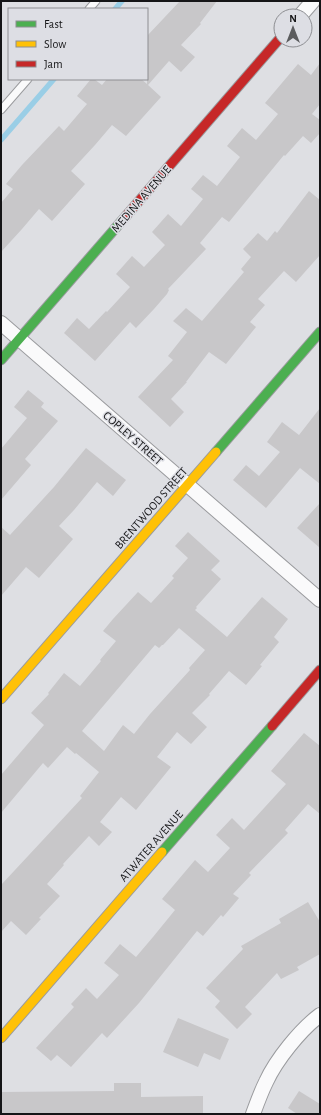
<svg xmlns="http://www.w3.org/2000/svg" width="321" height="1115" font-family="'Alegreya Sans',sans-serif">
<rect width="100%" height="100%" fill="#dedfe3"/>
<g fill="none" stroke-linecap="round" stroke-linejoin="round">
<!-- stream -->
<g stroke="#9acee6" stroke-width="5.5">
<polyline points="115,9 122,1"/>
<polyline points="1,140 54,79"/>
</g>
</g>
<!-- building -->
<g fill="#c8c7c9" fill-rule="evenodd">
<polygon points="180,1 217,1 200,23 201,24 181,45 195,57 181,72 169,61 148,85 161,97 126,136 112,125 95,145 71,171 85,184 52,221 39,209 22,229 1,252 1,203 13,189 6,184 22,165 59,126 64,131 87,104 77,96 91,79 94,79 102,85 107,79 141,79 147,84 147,36"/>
<polygon points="320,63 320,104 312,114 320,120 320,133 311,143 303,136 285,156 284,155 229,222 222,217 200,243 206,249 168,289 169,290 167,294 154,309 136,328 130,322 95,361 64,333 77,318 89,329 106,311 107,312 130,287 116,274 132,256 144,267 165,245 152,232 168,214 181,226 203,199 191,189 203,175 217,186 240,157 227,146 242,128 256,140 278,114 265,103 298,64 311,75"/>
<polygon points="309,191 320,200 320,255 296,282 284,271 258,299 265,305 250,322 256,327 226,364 209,352 186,382 187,382 171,399 184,412 170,427 138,397 173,360 168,356 187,332 173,321 186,308 202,321 244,272 241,269 251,257 243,249 258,233 267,241 275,231 277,233"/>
<polygon points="28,390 44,403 41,407 58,421 25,459 31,465 1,500 1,449 27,418 14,407"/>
<polygon points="320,408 320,484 300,468 266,508 233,480 246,465 259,476 280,452 267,442 282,422 299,435"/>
<polygon points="86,448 126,480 113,496 97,482 74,510 59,526 73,539 39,578 26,567 1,596 1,527 10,535 54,487"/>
<polygon points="320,503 320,548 297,528"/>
<path d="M188,532L220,561L211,570L221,579L196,607L197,608L195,610L227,637L262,597L288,619L274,637L279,642L260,665L262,666L246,685L229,671L209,694L210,695L192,713L207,727L191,744L177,732L157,757L171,767L136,810L121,797L100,822L112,832L99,846L89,836L63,864L64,865L47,884L60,896L39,918L41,919L26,935L11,921L1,932V885L82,798L80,796L99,772L76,753L75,754L67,747L48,768L43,763L1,813V775L44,725L31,713L49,694L48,693L64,673L80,686L101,661L100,660L116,641L103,631L113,619L138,592L151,603L174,578L172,576L188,558L175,546ZM179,628L205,650L189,668L190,670L150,714L134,734L123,725L104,751L82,731L155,645L159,648L162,645H163Z"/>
<polygon points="304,733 320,746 320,814 308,804 285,830 288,833 249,873 251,875 233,894 239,898 223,917 221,915 203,936 197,931 139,1003 107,1038 102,1033 71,1067 57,1055 51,1061 36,1048 74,1007 71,1004 86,988 97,999 119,975 104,963 120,944 136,957 153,937 175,910 162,899 195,860 208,872 230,848 216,835 232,818 244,830 286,784 271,771"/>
<polygon points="308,902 320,922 320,954 297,967 299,970 281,979 277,973 245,1007 252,1014 237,1029 215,1007 220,1001 206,988 243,949 241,946 281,923 279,919"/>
<polygon points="178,1018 229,1039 220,1060 204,1053 198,1067 163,1052"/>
<polygon points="114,1083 141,1083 141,1097 203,1096 203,1114 1,1114 1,1092 114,1091"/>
<polygon points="299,1091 320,1104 320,1114 297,1114 288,1108"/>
</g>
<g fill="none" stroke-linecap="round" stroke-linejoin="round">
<!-- lane casing -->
<g stroke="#9a9b9e" stroke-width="9">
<g id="lane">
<polyline points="89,9 96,1"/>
<polyline points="1,110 28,79"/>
</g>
</g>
<!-- street casing -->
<g stroke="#9a9b9e" stroke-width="16">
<g id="street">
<polyline points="300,16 313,1"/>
<polyline points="1,323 320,600"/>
<path d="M253,1114C257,1103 261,1092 266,1082C276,1060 300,1030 320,1015"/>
</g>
</g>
<!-- fast casing -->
<g stroke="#9a9b9e" stroke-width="11">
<g id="fast">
<polyline points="1,360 126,216"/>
<polyline points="216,452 320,332"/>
<polyline points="162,852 272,726"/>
</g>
</g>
<!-- slow casing -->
<g stroke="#9a9b9e" stroke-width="11">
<g id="slow">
<polyline points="1,699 216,452"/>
<polyline points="1,1038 162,852"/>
</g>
</g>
<!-- jam casing -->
<g stroke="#9a9b9e" stroke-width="11">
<g id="jam">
<polyline points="126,216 281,37"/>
<polyline points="272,726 320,670"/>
</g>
</g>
<!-- lane -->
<use href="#lane" stroke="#fafafb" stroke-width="7"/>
<!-- street -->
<use href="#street" stroke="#fafafb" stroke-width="14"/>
<!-- fast -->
<use href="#fast" stroke="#4caf50" stroke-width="9"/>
<!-- slow -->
<use href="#slow" stroke="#ffc107" stroke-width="9"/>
<!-- jam -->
<use href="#jam" stroke="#c62828" stroke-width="9"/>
</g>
<g text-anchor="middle" stroke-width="3" stroke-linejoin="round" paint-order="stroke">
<!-- street labels -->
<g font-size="12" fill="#151517" stroke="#dddee4">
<text transform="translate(141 199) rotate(-49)" y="4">MEDINA AVENUE</text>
<text transform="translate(133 438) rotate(41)" y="4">COPLEY STREET</text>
<text transform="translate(151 508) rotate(-49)" y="4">BRENTWOOD STREET</text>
<text transform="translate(151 846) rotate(-49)" y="4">ATWATER AVENUE</text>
</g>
</g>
<!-- border -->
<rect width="321" height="1115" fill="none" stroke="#151517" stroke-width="4"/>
<!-- legend -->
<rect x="8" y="8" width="140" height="72" fill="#dddee4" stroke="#8d8e92"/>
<rect x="16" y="21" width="20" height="6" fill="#4caf50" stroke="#8d8e92"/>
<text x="44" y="28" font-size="12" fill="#151517">Fast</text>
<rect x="16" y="41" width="20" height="6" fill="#ffc107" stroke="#8d8e92"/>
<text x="44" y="48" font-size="12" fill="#151517">Slow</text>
<rect x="16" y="61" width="20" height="6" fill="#c62828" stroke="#8d8e92"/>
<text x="44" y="68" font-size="12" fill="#151517">Jam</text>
<!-- north arrow -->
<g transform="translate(293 28)"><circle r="19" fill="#dddee4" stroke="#8d8e92"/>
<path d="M0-3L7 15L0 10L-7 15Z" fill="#5b5c5e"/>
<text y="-6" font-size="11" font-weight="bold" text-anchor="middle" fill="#151517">N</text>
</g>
</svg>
